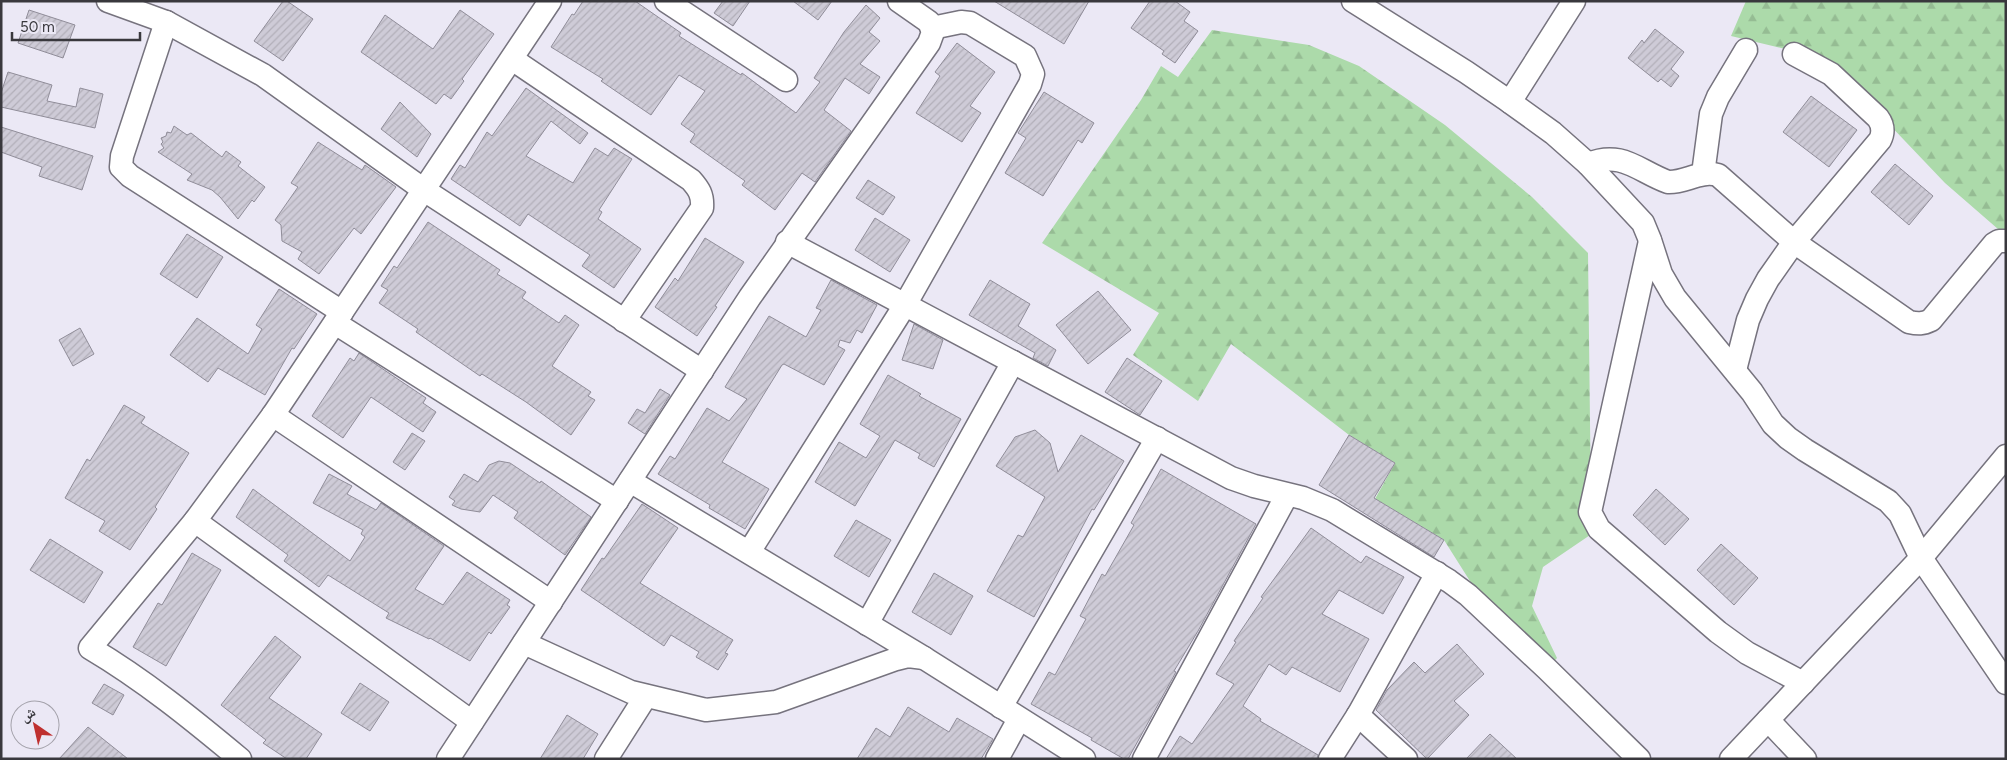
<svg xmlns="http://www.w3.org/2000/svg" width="2007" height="760" font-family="Figtree,'Noto Naskh Arabic',sans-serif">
<defs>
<pattern id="forest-firs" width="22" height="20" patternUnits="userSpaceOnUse" patternTransform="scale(1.25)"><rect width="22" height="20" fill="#acdaaa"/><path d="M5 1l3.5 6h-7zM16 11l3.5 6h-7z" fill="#95bc93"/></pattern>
<pattern id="building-hatch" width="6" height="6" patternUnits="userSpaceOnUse" patternTransform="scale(1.25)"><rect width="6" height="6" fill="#cecbd7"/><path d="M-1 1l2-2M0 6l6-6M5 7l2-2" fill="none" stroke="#b2afb9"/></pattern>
</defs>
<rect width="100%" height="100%" fill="#ebe8f5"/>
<!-- forest -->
<g fill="url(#forest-firs)">
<polygon points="1746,1 2006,1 2006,236 1945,183 1884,119 1811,55 1731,36"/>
<polygon points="1212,30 1309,45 1359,66 1445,125 1532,197 1588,253 1591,506 1599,529 1543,567 1532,606 1557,658 1547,669 1475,589 1444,540 1375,499 1395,463 1349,435 1231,344 1198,401 1133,355 1159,313 1042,243 1141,100 1161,66 1178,77"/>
</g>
<!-- building -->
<g fill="url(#building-hatch)" stroke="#908d99">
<polygon points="283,1 287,1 313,19 283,61 254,41"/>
<polygon points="583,1 635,1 681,33 679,36 741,75 742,73 796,113 820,82 814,78 844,32 866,5 880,18 869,32 880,41 860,64 880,77 869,94 845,78 824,110 851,131 815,182 802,173 775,210 742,185 745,181 690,142 695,134 681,124 705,91 679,75 651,115 601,81 603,79 551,47 572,14 574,15"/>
<polygon points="723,1 750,1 733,26 714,13"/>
<polygon points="793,1 832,1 818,20"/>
<polygon points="994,1 1089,1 1064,44"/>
<polygon points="1150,1 1175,1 1190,12 1184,21 1198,31 1175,63 1162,54 1164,51 1131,28"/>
<polygon points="29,10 75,25 63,58 18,43"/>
<polygon points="460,10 494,34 462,79 464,81 451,99 444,94 436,104 361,52 385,15 433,49"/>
<polygon points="1655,29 1684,52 1671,69 1679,76 1671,87 1661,79 1658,82 1628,58 1642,40 1644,43"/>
<polygon points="957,43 995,72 970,106 981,113 962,142 916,113 940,76 935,72"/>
<polygon points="8,72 52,85 47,101 76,107 80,88 103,94 95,128 1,107 1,93"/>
<polygon points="526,88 588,133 580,144 551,121 526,156 573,183 595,148 608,156 614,148 632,159 599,210 602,212 598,219 641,249 614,288 582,266 590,255 564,238 528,214 520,226 451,179 460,165 465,168 487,132 492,136"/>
<polygon points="1044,92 1094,123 1082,143 1078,140 1043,196 1005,173 1026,138 1018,133"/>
<polygon points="1811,96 1857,130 1829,167 1783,132"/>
<polygon points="400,102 431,134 417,157 381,129"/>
<polygon points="174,126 187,135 191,133 222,157 226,151 241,162 238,166 265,187 254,202 252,200 238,219 220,197 212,190 187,180 192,174 158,152 164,148 161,144 163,142 161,138 166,136 167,132 171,133"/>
<polygon points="1,127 93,156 82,190 39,176 42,167 1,152"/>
<polygon points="318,142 362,170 365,165 396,187 361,234 354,228 319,274 298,259 302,252 282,241 281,225 275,220 298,187 291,183"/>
<polygon points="1895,164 1933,196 1909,225 1871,192"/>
<polygon points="868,180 895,197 883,215 856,198"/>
<polygon points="875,218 910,240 890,272 855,250"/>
<polygon points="428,222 500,270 497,274 526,292 522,298 559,323 565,315 579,325 552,366 591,392 588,396 595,400 571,435 526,402 482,374 480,376 416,332 418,329 379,303 388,290 381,286 394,266 397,268"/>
<polygon points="187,234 223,257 197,298 160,274"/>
<polygon points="705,238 744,262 715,306 717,307 697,336 655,307 675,278 678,281"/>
<polygon points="831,280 877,305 862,333 857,330 850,343 840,340 838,346 845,350 824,385 784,364 782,365 722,462 769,489 745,529 709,508 710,505 658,474 670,456 675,459 707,408 729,421 747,399 725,387 769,316 806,337 821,310 816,308"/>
<polygon points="990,280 1030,304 1018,326 1056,350 1048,366 1033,358 1035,353 969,315"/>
<polygon points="279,289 317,314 294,349 292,348 265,395 218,368 208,382 170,355 197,318 248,354 262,329 256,325"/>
<polygon points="1098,291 1131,330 1088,364 1056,325"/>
<polygon points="914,324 943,340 933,369 902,360"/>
<polygon points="80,328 94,354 73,366 59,340"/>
<polygon points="359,353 426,398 423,403 436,412 423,432 371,397 343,438 312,416 350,358 354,361"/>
<polygon points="1127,358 1162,381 1140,415 1105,392"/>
<polygon points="888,375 921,394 919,396 961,419 934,467 918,458 920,454 895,440 855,506 815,482 839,442 866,458 880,436 860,424"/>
<polygon points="660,389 670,395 645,434 628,423 637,409 645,413"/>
<polygon points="124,405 145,417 141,423 189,453 155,507 157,509 130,550 99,531 105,521 65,498 87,459 90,461"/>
<polygon points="1035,430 1050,443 1058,472 1081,435 1124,461 1094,510 1092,509 1034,617 987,591 1018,535 1023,537 1045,497 996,466 1015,437"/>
<polygon points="412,433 425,441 405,470 393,462"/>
<polygon points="1349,435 1395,463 1374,498 1444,540 1434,557 1319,485"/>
<polygon points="499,461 510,463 540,483 541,481 591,517 565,555 514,518 518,512 493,495 480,512 461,509 452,505 455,501 449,497 464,474 478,482 489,465"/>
<polygon points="1161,469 1256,524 1198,631 1174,671 1176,672 1128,759 1124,759 1091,740 1092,738 1031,704 1049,672 1055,675 1086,619 1080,616 1102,574 1105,576 1134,525 1131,523"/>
<polygon points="329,474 352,486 347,494 376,510 381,503 444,546 415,589 443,605 467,572 510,600 507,605 510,607 491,634 489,632 470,661 430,638 429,639 386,618 389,613 328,575 319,587 284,561 288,555 236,517 253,489 350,561 365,537 361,534 363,530 313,503"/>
<polygon points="1656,489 1689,519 1665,545 1633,515"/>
<polygon points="642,504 678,528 640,583 733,640 725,653 728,654 718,670 696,657 699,652 671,635 664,646 581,590 602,558 604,559"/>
<polygon points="856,520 891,540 869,577 834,556"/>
<polygon points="1311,528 1361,563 1366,556 1404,577 1383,614 1339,590 1322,614 1369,639 1340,692 1292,667 1286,675 1269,664 1243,706 1261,719 1260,721 1318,755 1317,759 1166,759 1180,736 1192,744 1234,684 1216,674 1236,642 1234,641 1263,598 1261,597"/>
<polygon points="50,539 103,572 84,603 30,570"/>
<polygon points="1721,544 1758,578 1734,605 1697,570"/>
<polygon points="192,553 221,570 166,666 133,647 158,603 162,605"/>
<polygon points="934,573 973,596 951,635 912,612"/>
<polygon points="275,636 301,657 269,698 322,734 306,759 287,759 263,743 266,740 221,705"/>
<polygon points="1457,644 1484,674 1454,701 1469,715 1427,759 1376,710 1387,690 1414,662 1425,673"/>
<polygon points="360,683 389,702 370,731 341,713"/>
<polygon points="104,684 124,695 113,715 92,703"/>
<polygon points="908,707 949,732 957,718 993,739 981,759 857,759 876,728 890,737"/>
<polygon points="567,715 598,734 583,759 540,759"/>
<polygon points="88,727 128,759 59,759"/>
<polygon points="1490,734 1517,759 1466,759"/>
</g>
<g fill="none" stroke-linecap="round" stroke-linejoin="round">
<!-- minor casing -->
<g stroke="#76737e" stroke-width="25">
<g id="minor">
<polyline points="108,1 166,22 263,75 424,190 702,371"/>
<polyline points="666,1 786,80"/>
<polyline points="1353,1 1466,72 1510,102 1553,133 1588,164 1643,223 1650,240 1661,274 1675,298 1752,392 1773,424 1788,438 1805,450 1888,501 1900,514 1921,558 2006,683"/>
<polyline points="166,22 122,156 121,167 130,176 342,312"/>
<path d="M512,59L691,180C699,189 703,195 702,208L624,321"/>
<polyline points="1510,102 1574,1"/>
<path d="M1588,164C1622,150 1638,171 1668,182C1685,183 1700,170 1718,175L1794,242L1909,322C1918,324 1923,324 1931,320L1994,244L1999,241H2006"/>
<polyline points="1703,174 1711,114 1718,97 1746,50"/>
<polyline points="1650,241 1590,512 1599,529 1718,632 1747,653 1803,683"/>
<polyline points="787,242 1231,478 1254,486 1303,498 1332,510 1449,581 1468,595 1547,669 1639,759"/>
<polyline points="335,323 617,501"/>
<path d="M1735,370L1748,320L1757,299L1768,279L1794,242L1880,140C1884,132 1883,125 1878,118L1831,74L1794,54"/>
<polyline points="273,415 551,602"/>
<polyline points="630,481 924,658"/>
<polyline points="195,521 472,722"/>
<polyline points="749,552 905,305 1030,84 1033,74 1025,56 970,23 961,22 932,28"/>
<polyline points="867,624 1013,362"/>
<polyline points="524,643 631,692 706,710 776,702 896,659 908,656 924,658 1084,759"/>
<polyline points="1001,707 1157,438"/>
<polyline points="1358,715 1406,759"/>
<polyline points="1768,720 1805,759"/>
<path d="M240,759C192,719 144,680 90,648L195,521L273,415L550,1"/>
<polyline points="448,759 750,297 929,43 933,32 929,22 899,1"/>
<polyline points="606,759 646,696"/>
<polyline points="997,759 1019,719"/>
<polyline points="1144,759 1287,495"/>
<polyline points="1330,759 1358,715 1437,573"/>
<polyline points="1731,759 1921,558 2006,456"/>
</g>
</g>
<!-- minor -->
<use href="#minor" stroke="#fff" stroke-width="22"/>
</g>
<!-- border -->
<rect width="2007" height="760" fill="none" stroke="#39383d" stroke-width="5"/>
<!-- north arrow -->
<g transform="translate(35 725) rotate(326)"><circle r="24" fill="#ebe8f5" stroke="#a4a2ab"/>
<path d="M0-4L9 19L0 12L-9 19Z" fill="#bf302f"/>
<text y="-8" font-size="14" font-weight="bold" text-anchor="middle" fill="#39383d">ش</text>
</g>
<!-- scale -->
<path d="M12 32v8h128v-8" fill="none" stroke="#39383d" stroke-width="2.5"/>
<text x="20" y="32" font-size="15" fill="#39383d" stroke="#ebe8f5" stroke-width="4" paint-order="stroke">50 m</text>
</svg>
